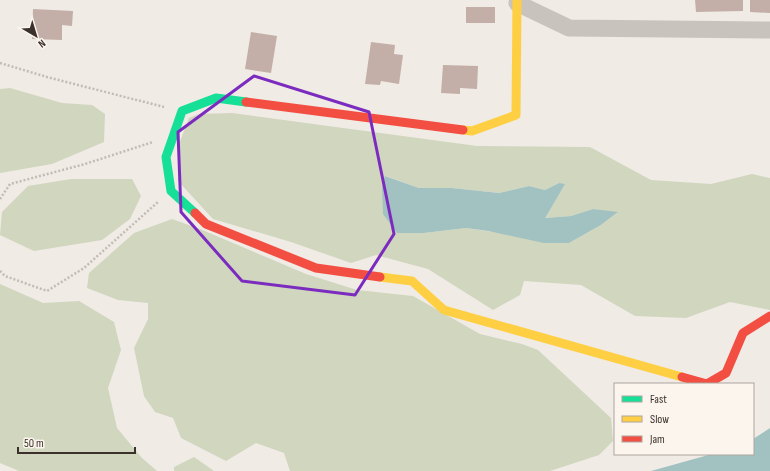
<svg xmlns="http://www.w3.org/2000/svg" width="770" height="471" font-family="'Sofia Sans Condensed',sans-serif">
<rect width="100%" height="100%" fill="#f0ebe5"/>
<!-- green -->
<g fill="#d1d6bf" fill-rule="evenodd">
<polygon points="10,88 62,103 92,105 105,114 104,142 52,164 0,173 0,89"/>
<path d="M232,113L477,146L590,147L651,180L711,184L752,174L770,178V310L730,302L686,318L635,316L581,285L524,281L520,295L493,310L428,269L376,255L351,263L291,242L213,219L178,181L179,144L189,118L199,114ZM386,176L419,188H452L499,193L529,186L545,190L559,183L564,185L547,215L544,218L571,216L593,209L617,213L601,225L569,243L466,228L424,233Z"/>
<polygon points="71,179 132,179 141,196 130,219 102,240 34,251 0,235 2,212 28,186"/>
<polygon points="172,219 200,229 306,274 357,290 413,296 480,334 522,344 538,350 611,418 613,441 599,455 550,471 290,471 284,453 256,443 226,461 181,438 173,418 155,412 144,396 134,348 148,319 148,303 118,300 87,288 89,273 134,233"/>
<polygon points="0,284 43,303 79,301 114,322 121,350 108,388 117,428 142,458 157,471 19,471 0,463"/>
<polygon points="194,457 214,471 174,471 174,467"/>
</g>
<!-- water -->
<g fill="#a1c2c1">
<polygon points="385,176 419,188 452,188 499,193 529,186 545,190 559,183 565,184 547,215 545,218 571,216 593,209 618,212 601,225 569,243 544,243 488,231 466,228 424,233 397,233 383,214 382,188"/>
<polygon points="770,428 770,471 651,471 712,454 753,454 753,439"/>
</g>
<!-- building -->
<g fill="#c3afa7">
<polygon points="695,0 743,0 743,11 696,12"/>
<polygon points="750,0 770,0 770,13 750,12"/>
<rect x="466" y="7" width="29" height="16"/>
<polygon points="33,9 73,11 72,26 62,25 62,40 32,39"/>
<polygon points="251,32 277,36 271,73 245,69"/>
<polygon points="371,42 395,45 394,54 403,55 399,84 381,81 380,85 365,84"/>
<polygon points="443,65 478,66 477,89 460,88 460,94 441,93"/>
</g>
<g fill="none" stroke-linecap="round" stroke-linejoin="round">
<!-- path -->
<g stroke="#c2bbb6" stroke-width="2.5" stroke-dasharray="2 2" stroke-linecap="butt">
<polyline points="0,63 47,77 164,107"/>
<polyline points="0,199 10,184 85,164 153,142"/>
<polyline points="0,271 5,276 47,291 84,268 158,202"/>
</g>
<!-- street -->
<polyline stroke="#c9c3be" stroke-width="17" points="517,3 569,28 770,30"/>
<!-- fast -->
<polyline stroke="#16e098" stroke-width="9" points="195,213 171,191 166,157 182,111 216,98 246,102"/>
<!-- slow -->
<g stroke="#ffcf43" stroke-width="9">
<polyline points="463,130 472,131 516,115 517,0"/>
<polyline points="380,277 412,281 444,310 682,377"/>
</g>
<!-- jam -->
<g stroke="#f24e42" stroke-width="9">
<polyline points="246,102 463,130"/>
<polyline points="195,213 206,224 316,268 380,277"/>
<polyline points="682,377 707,384 726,373 743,333 770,316"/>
</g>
</g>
<!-- marked area -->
<path fill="none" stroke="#7b2cbf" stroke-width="3" stroke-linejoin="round" d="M254,76L369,112L394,234L355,295L242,281L181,212L178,132Z"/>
<!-- legend -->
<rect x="614" y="383" width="140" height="72" fill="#fbf5ee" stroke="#aea6a0"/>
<rect x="622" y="396" width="20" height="6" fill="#16e098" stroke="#aea6a0"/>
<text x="650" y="403" font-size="12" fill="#3b302b">Fast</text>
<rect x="622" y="416" width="20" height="6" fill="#ffcf43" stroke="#aea6a0"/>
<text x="650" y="423" font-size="12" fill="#3b302b">Slow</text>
<rect x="622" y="436" width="20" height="6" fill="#f24e42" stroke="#aea6a0"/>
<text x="650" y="443" font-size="12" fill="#3b302b">Jam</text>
<!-- north arrow -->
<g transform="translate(36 36) rotate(142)" stroke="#fbf5ee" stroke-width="3" paint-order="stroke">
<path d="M0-3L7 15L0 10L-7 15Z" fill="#3b302b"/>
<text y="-6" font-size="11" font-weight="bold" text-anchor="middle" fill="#3b302b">N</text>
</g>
<!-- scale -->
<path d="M18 447v6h117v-6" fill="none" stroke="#3b302b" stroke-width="2"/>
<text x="24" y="447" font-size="12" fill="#3b302b" stroke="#fbf5ee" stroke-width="3" paint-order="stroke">50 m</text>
</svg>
